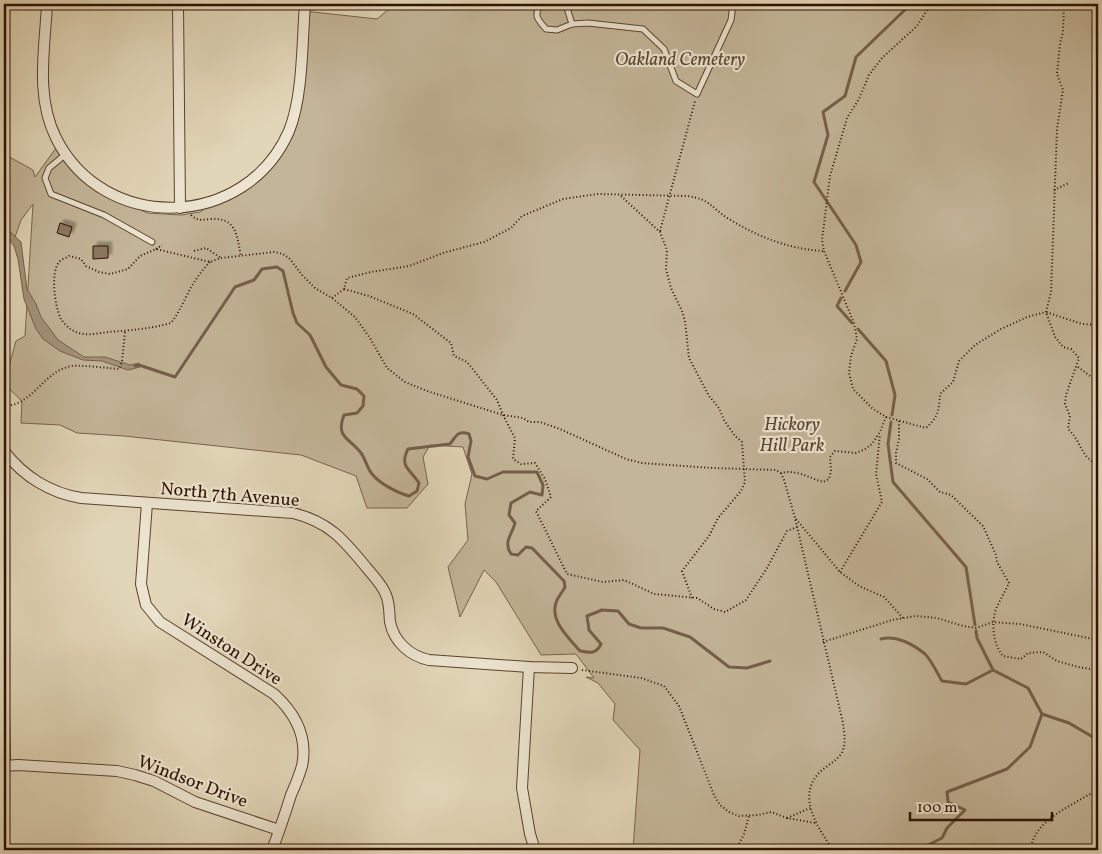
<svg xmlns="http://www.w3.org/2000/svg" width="1102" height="854" font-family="Vollkorn,serif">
<defs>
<filter id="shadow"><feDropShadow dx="4" dy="-4" stdDeviation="1" flood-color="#0004"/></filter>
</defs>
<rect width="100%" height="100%" fill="#e1d6b7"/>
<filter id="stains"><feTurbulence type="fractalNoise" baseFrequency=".004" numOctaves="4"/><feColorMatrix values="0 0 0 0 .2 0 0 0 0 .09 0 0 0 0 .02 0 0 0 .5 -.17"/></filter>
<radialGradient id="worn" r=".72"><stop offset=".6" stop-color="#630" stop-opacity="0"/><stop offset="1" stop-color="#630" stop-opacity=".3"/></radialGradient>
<!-- green -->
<polygon fill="#c3b598" stroke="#78634c" points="395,4 1098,4 1098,850 633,850 640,750 613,720 615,704 598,683 586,677 594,678 576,654 541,655 496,582 484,570 460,617 448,567 468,540 465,504 472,474 463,447 430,445 423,457 428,484 407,508 367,508 356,476 301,455 124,436 77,433 60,425 21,423 22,401 4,384 16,341 25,336 33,204 21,220 15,237 4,226 4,154 33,170 35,177 59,144 85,176 115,196 147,213 181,215 200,212 214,201 245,185 289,131 304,11 377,19"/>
<!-- water -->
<polygon fill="#a49379" stroke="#755f49" points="4,226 21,242 27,289 36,304 41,317 58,340 84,357 105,357 130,365 139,363 140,367 128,370 102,361 83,360 60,351 43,339 36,329 24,299 18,259 14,246 4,233"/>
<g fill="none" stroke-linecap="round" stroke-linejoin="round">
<!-- stream -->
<g stroke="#755f49" stroke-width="3">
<polyline points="845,291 861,262 856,245 814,182 828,135 823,112 845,96 856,57 911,4"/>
<polyline points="841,298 837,306 852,323"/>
<polyline points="858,329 886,361 895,395 892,415"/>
<path d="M135,366L139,365L175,377L235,287L254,280L262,269L277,267L283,271L293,313L297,323L310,335L326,367L341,385L357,389L364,396L363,406L357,413L344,415C335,438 350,438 361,453C366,460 367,468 372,474C380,484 398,493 409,496L417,491L419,483C410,469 399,467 408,449L450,444C456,436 458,430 469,434L471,441L468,457L475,476L487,479L503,472H537L543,485L542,495L530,492L511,503L509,515L515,523C512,535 503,542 511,554L518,555L526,547L532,548L564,581L565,587C563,591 559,596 557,600C548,620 569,638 580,651C591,653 596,654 601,644L589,630L587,616L602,610L618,611L629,624L641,628H663L690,637L729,667L747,668L770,661"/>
<polyline points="891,422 888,444 893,482 966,567 975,625"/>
<polyline points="976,631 977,638 993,670"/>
<path d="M881,639C896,635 913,644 925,654C932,661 937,673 942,681L966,684L993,670L1028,688L1042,714L1030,747L1007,769L947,792L948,802L965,810L947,828L942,838L918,850"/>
<polyline points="1098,701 1094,708 1098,714"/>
<polyline points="1042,714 1069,723 1098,740"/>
</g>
</g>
<!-- building -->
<g fill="#8b7760" stroke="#2e1101" filter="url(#shadow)">
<polygon points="60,223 72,227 69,237 57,233"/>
<polygon points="93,246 108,246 108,258 93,259"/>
</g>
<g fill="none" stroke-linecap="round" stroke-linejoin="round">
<!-- service casing -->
<g stroke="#5b422e" stroke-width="7">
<g id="service">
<path d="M540,4C534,16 537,19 546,29L557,30L572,24L588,23L643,29L664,49L676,81L697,94L731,20L733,4"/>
<polyline points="564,4 567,8 572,24"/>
<polyline points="66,154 49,168 45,178 51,194 104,215 152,242"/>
</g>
</g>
<!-- minor casing -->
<g stroke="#5b422e" stroke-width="12">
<g id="minor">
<path d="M47,4C45,48 35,96 56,138C104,234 246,230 289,131C303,97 302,42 305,4"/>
<polyline points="178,4 180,208"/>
<path d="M4,451C23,476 50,493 81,498L293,513C329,522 343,539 366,567C373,576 382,584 386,595C390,604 389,613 390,622C394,642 410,656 429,660L529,667L572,668"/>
<path d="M147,503L141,584L146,605L160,622L274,694C295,713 308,737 302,766C299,776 295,786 291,795C285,814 279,832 272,850"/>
<polyline points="4,569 4,595"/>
<polyline points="529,667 522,788 530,834 535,850"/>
<polyline points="4,714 5,766"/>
<polyline points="4,766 18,765 117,771 135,775 154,781 195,802 279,830"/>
</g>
</g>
<!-- path -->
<g stroke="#2e1101" stroke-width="2" stroke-dasharray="1 2.5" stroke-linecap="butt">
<path d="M931,4L917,26L882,58L869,75L859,99L847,118L830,176L822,240L824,251L854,323L857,339L851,356L849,373L853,389L872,408L886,417L926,428C938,417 939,411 940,394L953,382L959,361L975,345L1001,329L1027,317L1046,312L1051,292L1057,129L1063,90L1057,74L1060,44L1063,32L1064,4"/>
<polyline points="1054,190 1069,183"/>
<polyline points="621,196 660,232 667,250 666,269 671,288 682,311 685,321 689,358 709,396 719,408 724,420 735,436 742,442 745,482 741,491 718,518 709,536 682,571 692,598"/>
<path d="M191,215C197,221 202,220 210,219C237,217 237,236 241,257"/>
<polyline points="660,231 695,101"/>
<polyline points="156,249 162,245"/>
<polyline points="194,251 206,248 221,258"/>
<path d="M210,262C201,271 193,283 187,295C182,305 178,314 171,323C150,329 131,330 109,332C99,333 89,336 79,333C71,331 65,325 61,319C55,307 50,274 59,262C62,259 66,258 69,256L81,259L86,266L99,272L110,274L128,269L140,256L156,249L210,262L221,258L274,252L283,254L290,259L302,275L315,288L332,298L355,317L370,338L387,368L405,382L427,391L503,415L523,418L529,422H540L560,429L626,459L642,463L713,468L776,470L781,473C796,469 809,478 823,482L829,479L831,471L830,457L835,451L856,453L865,449L872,444L880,432L886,417"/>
<polyline points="344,289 369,296 413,314 451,343 454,356 467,362 497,400 503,415 515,438 513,459 521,464 535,463 545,479 551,497 536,511 567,574 603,582 624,580 654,594 697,598 714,609 725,612 746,600 767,568 787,531 797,527"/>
<path d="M332,298L344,289L347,278L371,272L409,266L443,253L484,242L511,228L522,216L563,199L598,194L687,196C711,199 711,208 729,219C758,237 789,249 823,251"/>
<path d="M1098,325L1082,324L1046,312L1055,337L1063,347L1071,349L1079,358L1066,395L1065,404L1070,416L1068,429C1078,438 1080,449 1087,457C1091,461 1095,463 1098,468"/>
<polyline points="1098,364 1098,372"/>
<polyline points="1078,367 1098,382"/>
<path d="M4,406C33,406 44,370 72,366C83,365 107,368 119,369L122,362L125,332"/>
<path d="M899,421V439L896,453V463L927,479L940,492L951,495L983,526L996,555L997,562L1009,583C1005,592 1000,600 996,609C991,624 993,644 1003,656L1021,659L1028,653L1043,652L1057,661L1078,667L1098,670"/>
<polyline points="1096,463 1095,441 1098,429 1096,414 1098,381"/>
<path d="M781,473L784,480L795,518L843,723C844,732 846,741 843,750C840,759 829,764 821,771C795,795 818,828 833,850"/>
<polyline points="796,519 840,572 859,586 884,597 903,618"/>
<polyline points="840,572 882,502 876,474 880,434"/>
<polyline points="823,642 892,620 916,616 937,618 963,626 976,628 993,622 1020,624 1098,640"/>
<polyline points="582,670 641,678 664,686 679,706 714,795 720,805 729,812 739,816 758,815 771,812 787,818 815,823"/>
<polyline points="787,818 810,808"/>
<polyline points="736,850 744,834 749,816"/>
<path d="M1031,850C1032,820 1076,804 1098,789"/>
</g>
<!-- service -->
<use href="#service" stroke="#ece4d0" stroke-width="5"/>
<!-- minor -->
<use href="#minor" stroke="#ece4d0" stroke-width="10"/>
</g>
<g text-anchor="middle" stroke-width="4.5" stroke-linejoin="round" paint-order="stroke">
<!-- park labels -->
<g font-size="18" font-style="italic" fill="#5b422e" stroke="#ece4d0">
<text x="680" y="65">Oakland Cemetery</text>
<text x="792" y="430">Hickory<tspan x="792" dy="21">Hill Park</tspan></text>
</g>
<!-- street labels -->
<g font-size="18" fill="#2e1101" stroke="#ece4d0">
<text transform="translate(230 494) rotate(5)" y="6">North 7th Avenue</text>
<text transform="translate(232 649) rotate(33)" y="6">Winston Drive</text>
<text transform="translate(193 781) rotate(21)" y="6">Windsor Drive</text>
</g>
</g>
<!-- margin -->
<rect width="1102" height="854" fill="none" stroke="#e1d6b7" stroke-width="20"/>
<rect x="5" y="5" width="1092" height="844" fill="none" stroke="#2e1101" stroke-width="2.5"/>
<rect x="10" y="10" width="1082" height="834" fill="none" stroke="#2e1101"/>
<!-- scale -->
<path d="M910 812v8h142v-8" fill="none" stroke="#2e1101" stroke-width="2.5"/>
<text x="917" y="812" font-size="15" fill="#2e1101" stroke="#ece4d0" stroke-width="4" paint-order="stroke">100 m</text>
<rect width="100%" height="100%" filter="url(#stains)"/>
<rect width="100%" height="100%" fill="url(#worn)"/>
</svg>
